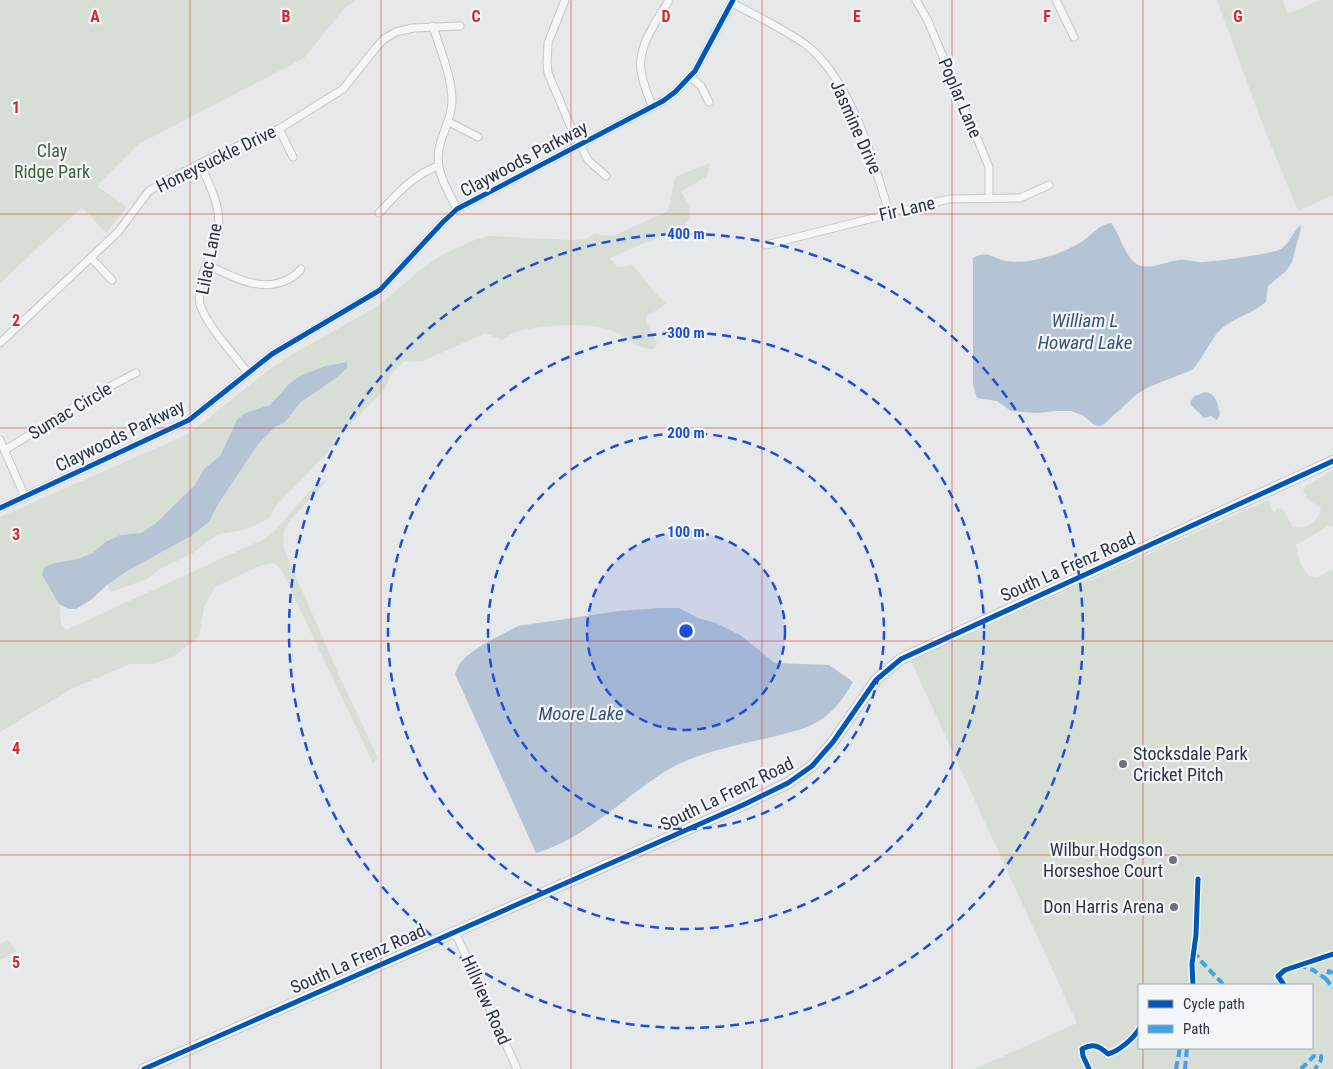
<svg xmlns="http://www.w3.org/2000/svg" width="1333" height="1069" font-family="'Roboto Condensed',sans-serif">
<rect width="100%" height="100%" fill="#e6e8ea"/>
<!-- green -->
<g fill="#d6ded6" fill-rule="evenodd">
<polygon points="0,0 355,0 343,10 304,58 137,145 97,186 127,207 106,233 82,207 0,283"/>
<polygon points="1217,0 1282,0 1288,14 1320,0 1333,0 1333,195 1298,211 1262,123"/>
<path d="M710,163L707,176L681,192C689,205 695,212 684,226L610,258L617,267L633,265L656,294L666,303L659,309L646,316C647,329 654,332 657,344L653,349C637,349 625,336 611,330C592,322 539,325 519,331C513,333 507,337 502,340L485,333L423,361L403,362L391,374L385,389L349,425L327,453L276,506L270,518L244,530L218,534L193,553L158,570L147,579L111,592L107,585L127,571L191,536L209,522L219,504L258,444L275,427L284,423L301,402L336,378L346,362L325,366L302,375L290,383L270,405L245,413L237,420L220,456L204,469L195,485L155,524L141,533L120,535L105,542L93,553L77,559L55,563L42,575L59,604L61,623L66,630L260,541C267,536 274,532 279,526C295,509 307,489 328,479L289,522L283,533L284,549L338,673L378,758L373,763L281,569L274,563L262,565L215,587L204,607L199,637L174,656L154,664H130L71,689L0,732V517L186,435L200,425L271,368L291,355L378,306L420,270L444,254L472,241L489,236L572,240L585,239L595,234L613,236L668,211L675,177Z"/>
<path d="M1333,470V526H1328L1296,545L1300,564L1309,576L1317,577L1333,569V1069H975L1077,1023L911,661L1268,500L1274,513L1276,509L1282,508L1293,527C1306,530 1319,522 1321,508L1308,500L1303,491L1306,486ZM1312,985V1048H1139V985Z"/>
<polygon points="8,940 17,952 0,960 0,944"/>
</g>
<!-- water -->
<g fill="#b4c4d5">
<path d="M1111,223C1120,234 1123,252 1134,262C1145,273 1166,261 1179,260C1188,259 1197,263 1205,262C1218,261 1272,254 1281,249C1290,243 1293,231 1301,225V228L1292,262L1286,271L1268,286L1266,302C1253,313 1236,317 1222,328C1209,340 1204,358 1192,370L1149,387L1137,394L1103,425L1098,426L1093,424L1084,416L1071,411H1056L1037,413L1011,411L997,401L977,398L973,385V258C988,250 992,258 1006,261C1012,262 1023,262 1029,261C1046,258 1065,252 1080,243C1090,237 1099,224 1111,223Z"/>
<polygon points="347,362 347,368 336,378 301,402 284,423 275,427 258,444 219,503 209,522 191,536 127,571 107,585 92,599 76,609 69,609 59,604 42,575 44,567 55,563 77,559 93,553 105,542 120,535 141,533 155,524 195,485 204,469 220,456 237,420 245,413 270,405 290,383 302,375 325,366"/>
<path d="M1205,392C1216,393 1218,404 1220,414L1217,420L1211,416L1204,418L1191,405L1190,401L1195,396Z"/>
<path d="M659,608H679L698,618L716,623L740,635L775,663L829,665L853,682C845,696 834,712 819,721C806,729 791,732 776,736C739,745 697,752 664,772C625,797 581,841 536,853L455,674L460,663L468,655L482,645L518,626L619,611Z"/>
</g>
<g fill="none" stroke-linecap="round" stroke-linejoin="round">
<!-- street casing -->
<g stroke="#c4c6c8" stroke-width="9">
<g id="street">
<polyline points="565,0 548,43 547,63 548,73 570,125 588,160 606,176"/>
<polyline points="916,0 928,21 989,167 989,199"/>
<polyline points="1056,0 1074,37"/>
<path d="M732,3C757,16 782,28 805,44C850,78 874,161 889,213"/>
<path d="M433,26C440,50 452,76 452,101C452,115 445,128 441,141C432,167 446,187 457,209"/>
<polyline points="690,77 701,86 709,102"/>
<path d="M652,106C649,97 644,86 642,76C635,48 656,23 669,0"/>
<polyline points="449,122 478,137"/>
<polyline points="279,129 293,157"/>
<path d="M200,164C211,188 225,213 216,241C209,261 196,281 200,304C205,323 235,356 248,373"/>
<path d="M379,213C397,194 413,175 438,166"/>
<polyline points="766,245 949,199 1020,198 1049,185"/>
<polyline points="91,258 112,280"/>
<path d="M206,264C231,276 261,294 289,279C293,277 298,273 301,269"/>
<polyline points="0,343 118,232 149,191 164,182 217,155 279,129 343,89 375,49 384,39 396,32 413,28 460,26"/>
<polyline points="0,440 25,497"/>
<polyline points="5,450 97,393 136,373"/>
<polyline points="0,508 189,420 272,354 380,290 443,222 457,209 663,101 675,92 695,71 733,0"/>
<polyline points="455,932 517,1069"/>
</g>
</g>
<!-- secondary casing -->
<g stroke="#c4c6c8" stroke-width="12">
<polyline id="secondary" points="144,1069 743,805 788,783 812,766 833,742 876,680 901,659 1333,461"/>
</g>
<!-- street -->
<use href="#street" stroke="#f5f6f7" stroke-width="7"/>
<!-- secondary -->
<use href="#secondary" stroke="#f8f8f8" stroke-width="10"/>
<!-- quiet -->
<g stroke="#3ea3ec" stroke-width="4" stroke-dasharray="8 4" stroke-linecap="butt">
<polyline points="1194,951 1200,960 1224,985"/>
<polyline points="1299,965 1313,970 1326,979"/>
<polyline points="1333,973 1329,971 1326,979 1333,988"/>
<polyline points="1176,1069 1180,1048"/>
<polyline points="1185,1069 1187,1048"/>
<polyline points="1301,1069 1314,1056 1321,1056 1321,1060 1315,1069"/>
</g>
<!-- cycleway casing -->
<g stroke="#f4f6f9" stroke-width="8">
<g id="cycleway">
<polyline points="0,508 189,420 272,354 380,290 443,222 457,209 663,101 675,92 695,71 733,0"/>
<polyline points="1193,985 1192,964 1196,935 1198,879"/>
<polyline points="1284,985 1278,976 1285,970 1333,954"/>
<polyline points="144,1069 743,805 788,783 812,766 833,742 876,680 901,659 1333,461"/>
<path d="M1089,1069L1083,1056L1082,1049C1094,1043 1099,1046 1108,1054C1119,1051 1133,1039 1139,1029"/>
</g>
</g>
<!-- cycleway -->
<use href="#cycleway" stroke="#0057b8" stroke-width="5"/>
</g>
<!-- grid -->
<path fill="none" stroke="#d62828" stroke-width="1" stroke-opacity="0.55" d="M190,0V1069M381,0V1069M571,0V1069M762,0V1069M952,0V1069M1143,0V985M0,214H1333M0,428H1333M0,641H1333M0,855H1333M1143,1048V1069"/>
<!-- distance rings -->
<circle cx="686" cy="631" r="99" fill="#1d4ed8" fill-opacity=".12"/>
<g fill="none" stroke="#1d4ed8" stroke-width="2.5" stroke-dasharray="9 6">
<circle cx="686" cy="631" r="99"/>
<circle cx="686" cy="631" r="198"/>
<circle cx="686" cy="631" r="298"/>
<circle cx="686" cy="631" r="397"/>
</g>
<!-- markers -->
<g fill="#6c737f" stroke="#f4f6f9" stroke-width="2">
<circle cx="1123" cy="764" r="5"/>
<circle cx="1173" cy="860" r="5"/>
<circle cx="1174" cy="907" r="5"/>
</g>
<g text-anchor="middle" stroke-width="4.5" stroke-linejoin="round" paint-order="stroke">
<!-- street labels -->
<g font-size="18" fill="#2b3445" stroke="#f4f6f9">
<text transform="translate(960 98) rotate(67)" y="6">Poplar Lane</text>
<text transform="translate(856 127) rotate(66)" y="6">Jasmine Drive</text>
<text transform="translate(216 159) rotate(-26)" y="6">Honeysuckle Drive</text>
<text transform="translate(524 159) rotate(-28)" y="6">Claywoods Parkway</text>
<text transform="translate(907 209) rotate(-13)" y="6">Fir Lane</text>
<text transform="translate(209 259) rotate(-79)" y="6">Lilac Lane</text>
<text transform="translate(70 411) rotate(-31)" y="6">Sumac Circle</text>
<text transform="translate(120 436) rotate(-26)" y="6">Claywoods Parkway</text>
<text transform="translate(1068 567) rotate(-24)" y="6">South La Frenz Road</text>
<text transform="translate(727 794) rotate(-26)" y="6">South La Frenz Road</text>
<text transform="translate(358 959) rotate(-24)" y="6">South La Frenz Road</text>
<text transform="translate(486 1000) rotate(66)" y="6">Hillview Road</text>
</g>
<!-- park labels -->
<g font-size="18" fill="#3f6138" stroke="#f4f6f9">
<text x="52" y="157">Clay<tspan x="52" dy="21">Ridge Park</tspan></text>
</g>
<!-- poi labels -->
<g font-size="18" fill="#2b3445" stroke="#f4f6f9" text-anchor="end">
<text x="1133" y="760" text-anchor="start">Stocksdale Park<tspan x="1133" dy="21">Cricket Pitch</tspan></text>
<text x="1163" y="856">Wilbur Hodgson<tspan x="1163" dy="21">Horseshoe Court</tspan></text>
<text x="1164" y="913">Don Harris Arena</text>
</g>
<!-- water labels -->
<g font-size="19" font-style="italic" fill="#34527a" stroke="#f4f6f9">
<text x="1085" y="327">William L<tspan x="1085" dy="22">Howard Lake</tspan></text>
<text x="581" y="720">Moore Lake</text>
</g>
</g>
<g font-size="16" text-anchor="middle" font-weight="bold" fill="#d62828" stroke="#f4f6f9" stroke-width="4.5" stroke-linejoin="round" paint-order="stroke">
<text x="95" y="22">A</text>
<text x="286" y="22">B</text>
<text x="476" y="22">C</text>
<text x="666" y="22">D</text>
<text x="857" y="22">E</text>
<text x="1047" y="22">F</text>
<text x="1238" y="22">G</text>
<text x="16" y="113">1</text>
<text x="16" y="326">2</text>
<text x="16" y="540">3</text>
<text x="16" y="754">4</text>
<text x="16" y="968">5</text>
</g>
<circle cx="686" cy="631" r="8" fill="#1d4ed8" stroke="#f4f6f9" stroke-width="2.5"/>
<g font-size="15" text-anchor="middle" font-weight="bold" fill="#1d4ed8" stroke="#f4f6f9" stroke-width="4.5" stroke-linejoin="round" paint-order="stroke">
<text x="686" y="239">400 m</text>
<text x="686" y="338">300 m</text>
<text x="686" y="438">200 m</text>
<text x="686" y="537">100 m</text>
</g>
<!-- legend -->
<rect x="1138" y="984" width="175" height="65" fill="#f4f6f9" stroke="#a4a8b1"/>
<rect x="1148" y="1000" width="25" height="8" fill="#0057b8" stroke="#a4a8b1"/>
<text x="1183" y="1009" font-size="15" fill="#2b3445">Cycle path</text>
<rect x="1148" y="1025" width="25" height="8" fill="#3ea3ec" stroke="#a4a8b1"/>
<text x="1183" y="1034" font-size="15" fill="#2b3445">Path</text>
</svg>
